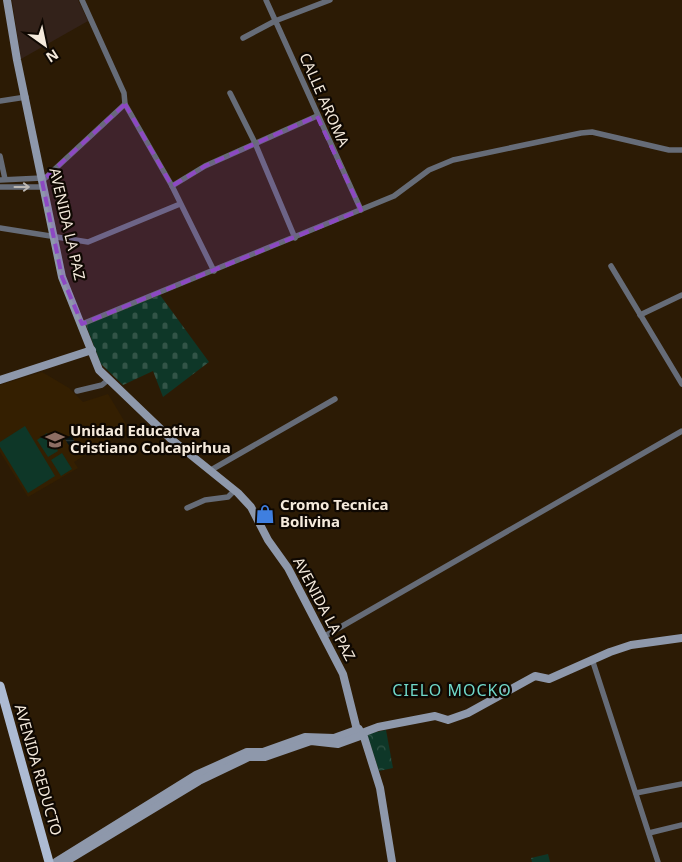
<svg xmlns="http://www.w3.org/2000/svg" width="682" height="862" font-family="'Noto Sans',sans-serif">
<defs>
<pattern id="forest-firs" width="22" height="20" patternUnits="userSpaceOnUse" patternTransform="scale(1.25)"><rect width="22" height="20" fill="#0e3728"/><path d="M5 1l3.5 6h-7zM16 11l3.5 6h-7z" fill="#325447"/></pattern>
<pattern id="cemetery-stones" width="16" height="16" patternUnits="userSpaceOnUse" patternTransform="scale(1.25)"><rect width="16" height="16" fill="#0e3728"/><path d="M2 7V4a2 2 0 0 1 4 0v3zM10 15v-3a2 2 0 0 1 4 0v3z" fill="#325447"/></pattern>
<pattern id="park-crowns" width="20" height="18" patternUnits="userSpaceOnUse" patternTransform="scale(1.25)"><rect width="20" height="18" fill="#0e3728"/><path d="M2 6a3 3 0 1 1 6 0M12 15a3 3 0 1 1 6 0" fill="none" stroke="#325447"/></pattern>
<pattern id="water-rules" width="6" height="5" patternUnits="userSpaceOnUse" patternTransform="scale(1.25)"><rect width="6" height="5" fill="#071415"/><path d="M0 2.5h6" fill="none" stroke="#2c3636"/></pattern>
</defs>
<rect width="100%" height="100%" fill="#2c1b05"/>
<!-- built -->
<polygon fill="#341f01" points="42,372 69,388 83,402 108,394 129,429 74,462 78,468 28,497 0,452 0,385"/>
<!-- medical -->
<polygon fill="#33221a" points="12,0 78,0 88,21 21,59"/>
<!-- green -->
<g fill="#0e3728">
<polygon points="25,426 55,476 28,493 0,447 0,442"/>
<polygon points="47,433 58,451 48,457 37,440"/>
<polygon points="62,453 72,469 61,476 51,460"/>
</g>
<!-- forest -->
<polygon fill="url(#forest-firs)" points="548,854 550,862 532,862 531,858"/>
<!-- cemetery -->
<polygon fill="url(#cemetery-stones)" points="160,295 209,362 163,397 153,371 123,385 101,364 86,325"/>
<!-- park -->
<polygon fill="url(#park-crowns)" points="386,730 393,768 379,771 367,734"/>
<!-- water -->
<polygon fill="url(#water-rules)" points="71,435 80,451 74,454 65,439"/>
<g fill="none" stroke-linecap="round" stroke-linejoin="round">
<!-- street -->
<g stroke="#666c78" stroke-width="5.5">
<polyline points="82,0 124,93 125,104 172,186 214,271"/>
<polyline points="266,0 361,210"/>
<polyline points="243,38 275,21 330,0"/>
<polyline points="230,93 255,143 295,238"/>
<polyline points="0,101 26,97"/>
<polyline points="0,156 5,179"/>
<polyline points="0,180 42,178"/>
<polyline points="42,181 125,104"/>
<polyline points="172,186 205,166 317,116"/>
<polyline points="0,187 44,187"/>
<polyline points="0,228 88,242 180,204"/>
<polyline points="611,266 682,384"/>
<polyline points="640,315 682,295"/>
<polyline points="82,324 394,196 429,170 453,160 581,133 592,132 669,150 682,150"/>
<polyline points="77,391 102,385 109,379"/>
<polyline points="211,470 335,399"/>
<polyline points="187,508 205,500 228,497 235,490"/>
<polyline points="325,636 682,431"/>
<polyline points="592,659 658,862"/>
<polyline points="636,793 682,784"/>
<polyline points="649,833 682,825"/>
</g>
<!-- secondary -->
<g stroke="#8e98ab" stroke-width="8">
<polyline points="7,0 17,60 62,277 99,370 171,439 238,493 251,507 268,540 288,568 343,674 356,726 364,737 380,788 392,862"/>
<polyline points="0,380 92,350"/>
<polyline points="362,733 378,727 435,716 448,720 468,713 535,676 549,679 610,652 631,645 682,638"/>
<polyline points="56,862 196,775 247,752 263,752 305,737 334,738 359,729"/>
<polyline points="65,862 199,781 249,757 265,757 311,741 338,744 363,735"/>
</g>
<!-- primary -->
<polyline stroke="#adbbd3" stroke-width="9" points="0,686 49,862"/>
</g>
<!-- one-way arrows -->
<defs><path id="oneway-shaft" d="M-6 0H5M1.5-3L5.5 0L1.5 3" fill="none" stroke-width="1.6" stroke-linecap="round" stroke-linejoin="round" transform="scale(1.25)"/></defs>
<use stroke="#bcb8b4" href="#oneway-shaft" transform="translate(22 187)"/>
<!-- marked area -->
<path fill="#8d48c3" fill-opacity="0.2" stroke="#8d48c3" stroke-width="4" stroke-dasharray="10 6" stroke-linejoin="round" d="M125,104L172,186L205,166L317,116L361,210L82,324L62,277L42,181Z"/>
<!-- icons -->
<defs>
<g id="school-bare" transform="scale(1.5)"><path d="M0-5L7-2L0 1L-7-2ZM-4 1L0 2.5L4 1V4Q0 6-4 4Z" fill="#8d6e63" stroke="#0f0802" stroke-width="2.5" paint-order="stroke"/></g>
<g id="shop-bare" transform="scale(1.5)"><path d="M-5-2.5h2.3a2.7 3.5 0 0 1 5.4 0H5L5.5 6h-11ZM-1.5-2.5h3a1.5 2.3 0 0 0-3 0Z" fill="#3f7fe0" stroke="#0f0802" stroke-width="2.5" paint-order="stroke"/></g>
</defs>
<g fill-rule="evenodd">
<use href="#school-bare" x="55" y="440"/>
<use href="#shop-bare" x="265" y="514"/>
</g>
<g text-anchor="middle" stroke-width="4.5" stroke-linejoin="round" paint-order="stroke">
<!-- street labels -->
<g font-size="15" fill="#f5eadc" stroke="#0f0802">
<text transform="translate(324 100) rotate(66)" y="5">CALLE AROMA</text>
<text transform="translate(67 224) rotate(77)" y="5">AVENIDA LA PAZ</text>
<text transform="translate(324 609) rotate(62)" y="5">AVENIDA LA PAZ</text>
<text transform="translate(38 770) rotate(74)" y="5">AVENIDA REDUCTO</text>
</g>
<!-- poi labels -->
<g font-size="15" font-weight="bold" fill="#f5eadc" stroke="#0f0802" text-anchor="start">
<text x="70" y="436">Unidad Educativa<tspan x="70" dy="17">Cristiano Colcapirhua</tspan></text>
<text x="280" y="510">Cromo Tecnica<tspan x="280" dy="17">Bolivina</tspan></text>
</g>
<!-- neighbourhood labels -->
<g font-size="16" letter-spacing="1" fill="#70d8c9" stroke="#0f0802">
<text x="452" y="696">CIELO MOCKO</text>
</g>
</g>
<!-- north arrow -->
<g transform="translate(45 45) rotate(147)" stroke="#0f0802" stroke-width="4" paint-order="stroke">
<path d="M0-4L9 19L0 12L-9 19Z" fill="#f5eadc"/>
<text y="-8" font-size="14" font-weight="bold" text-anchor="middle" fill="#f5eadc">N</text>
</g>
</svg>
